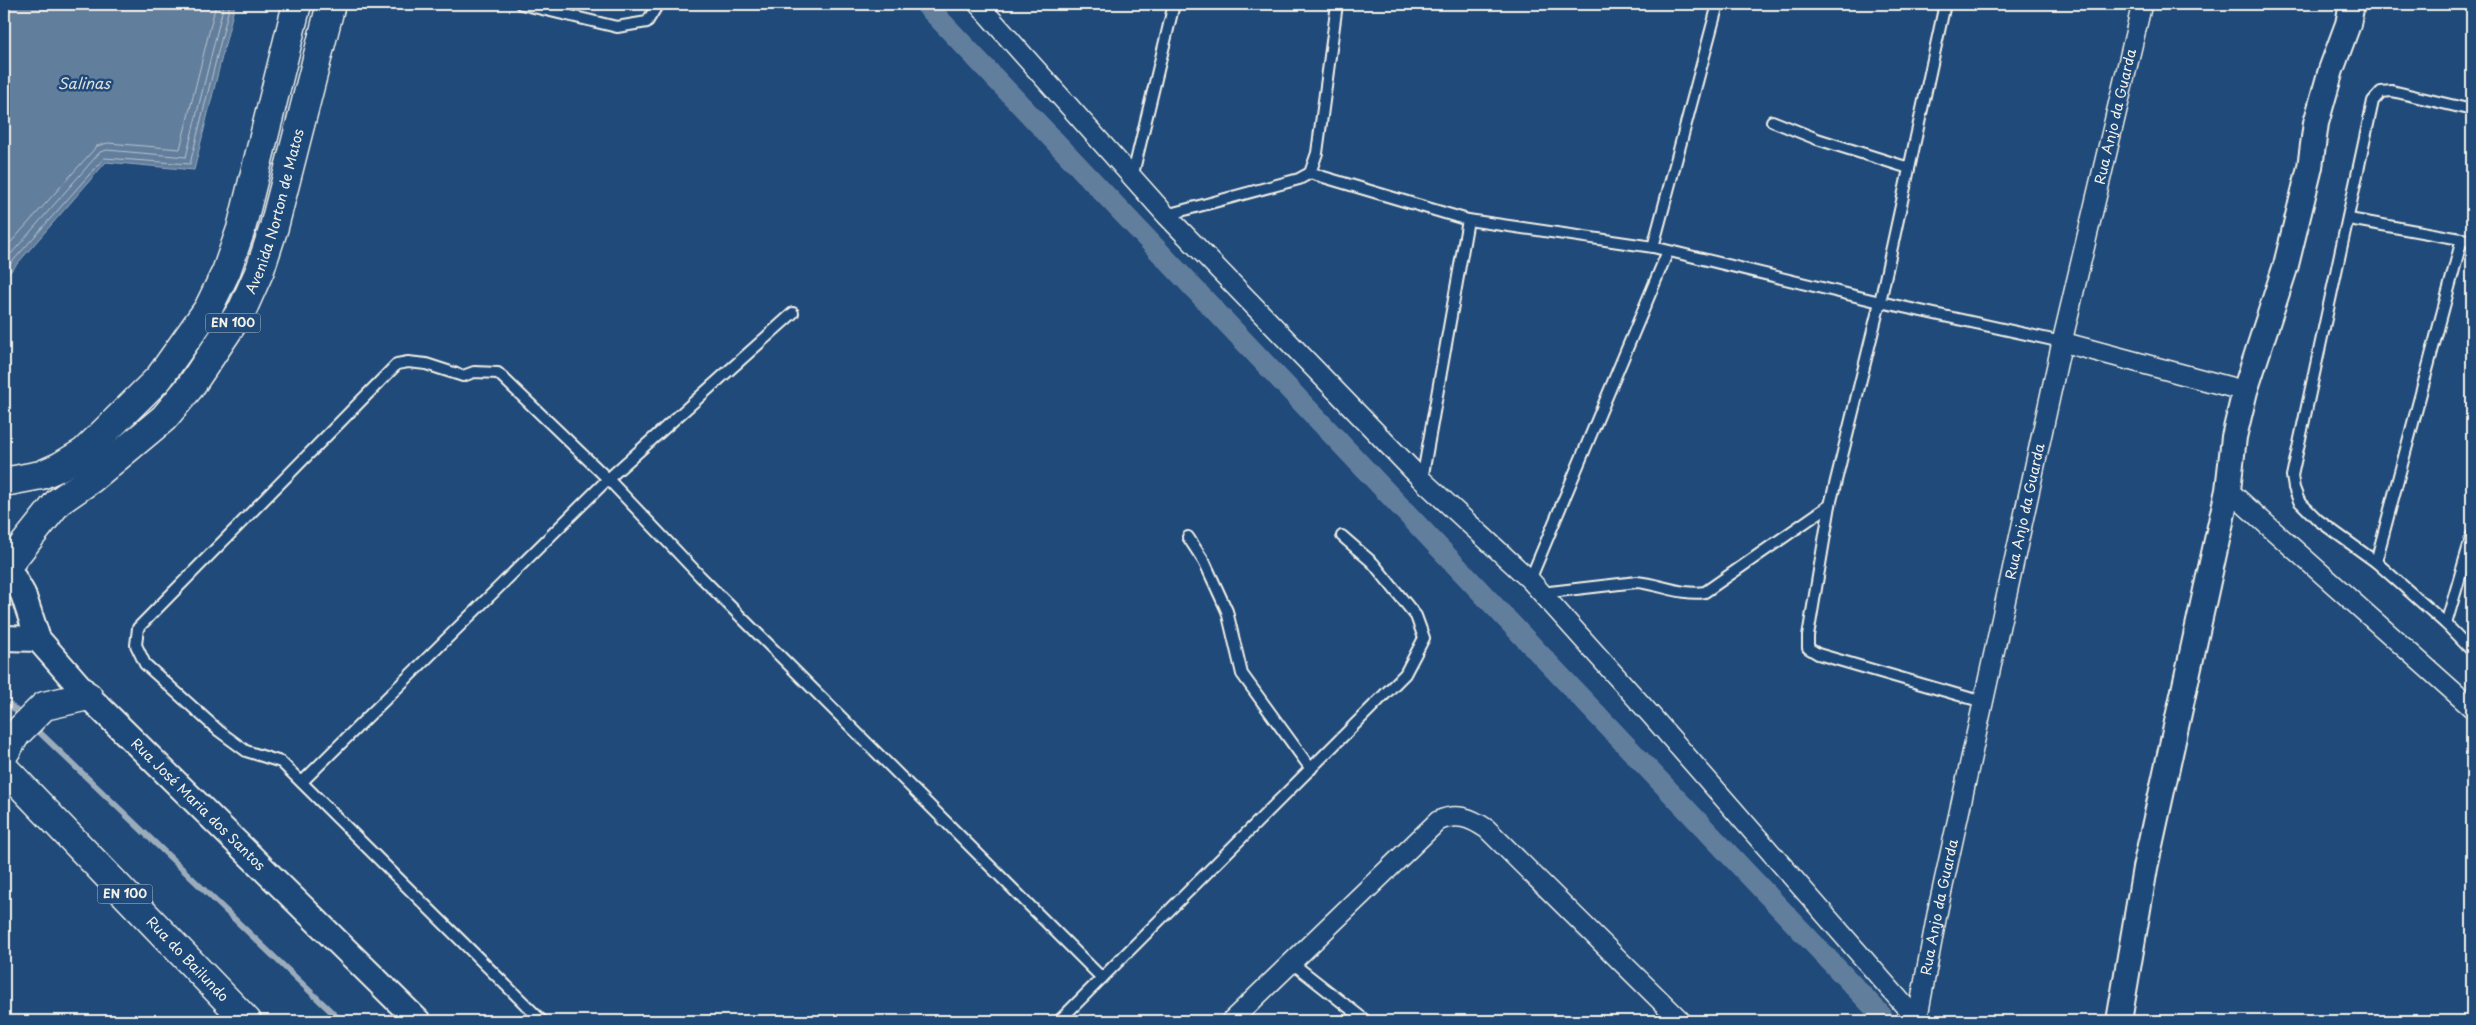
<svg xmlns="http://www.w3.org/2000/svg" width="2476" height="1025" font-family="'Playpen Sans',sans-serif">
<rect width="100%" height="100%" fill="#1f4a7a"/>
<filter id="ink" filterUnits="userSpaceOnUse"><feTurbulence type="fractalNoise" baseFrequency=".02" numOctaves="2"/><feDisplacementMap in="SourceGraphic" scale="10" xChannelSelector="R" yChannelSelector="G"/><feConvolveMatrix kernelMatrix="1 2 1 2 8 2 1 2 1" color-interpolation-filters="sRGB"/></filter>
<g filter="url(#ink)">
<!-- water -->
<polygon fill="#627e9d" stroke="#9cacbb" points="4,4 235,4 194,170 106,162 4,279"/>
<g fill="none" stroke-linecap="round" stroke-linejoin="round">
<!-- shore -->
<g stroke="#bac3ca" stroke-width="1">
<polyline points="4,250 97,146 108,143 180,149 216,4"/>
<polyline points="4,262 100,152 107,150 186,157 224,4"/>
<polyline points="4,271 104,158 190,164 230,4"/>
</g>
<!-- stream -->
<g stroke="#9cacbb" stroke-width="6">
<polyline points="10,705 24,718"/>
<polyline points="33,726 341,1021"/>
</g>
<!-- canal -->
<polyline stroke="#627e9d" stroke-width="21" points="925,4 1882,1016"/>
<!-- service casing -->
<g stroke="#f4f1e8" stroke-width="14">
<g id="service">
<polyline points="521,4 617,27 647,22 658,4"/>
<polyline points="2472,110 2392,91 2381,92 2373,101 2292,476 2294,488 2299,501 2318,520 2376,562 2446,624 2472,651"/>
<polyline points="1772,121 1817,139 1909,168"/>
<polyline points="1310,173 1468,220 1653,247 1880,302 2062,342"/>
<polyline points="1132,178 1174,4"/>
<polyline points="1166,215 1299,179 1310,173 1317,153 1337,4"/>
<polyline points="2349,219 2472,241"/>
<polyline points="1653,247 1718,4"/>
<polyline points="1422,480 1468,220"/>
<polyline points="1830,505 1808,636 1808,648 1818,654 1983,702"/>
<polyline points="1188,537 1205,563 1227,611 1242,674 1311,769"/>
<polyline points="2376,562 2462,239"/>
<polyline points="1530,580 1668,251"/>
<path d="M1541,593L1637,582C1660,584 1682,596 1705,592L1830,505L1880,302L1945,4"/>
<polyline points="2446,624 2472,535"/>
<polyline points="302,782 608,479 793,313"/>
<polyline points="1291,962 1366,1021"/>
<polyline points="542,1021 281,762 246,751 219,731 145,664 136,645 138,628 397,364 408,362 426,364 463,376 474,372 498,373 608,479 700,576 1102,978"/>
<polyline points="1059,1021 1405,674 1424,638 1416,616 1373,563 1342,536"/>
</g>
</g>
<!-- minor casing -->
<g stroke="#f4f1e8" stroke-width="22">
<g id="minor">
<polyline points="978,4 1166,215 1422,480 1530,580 1650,714 1917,1020"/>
<polyline points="2062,342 2245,391"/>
<polyline points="2228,490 2472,708"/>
<path d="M1231,1021L1438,821C1456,812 1471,818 1487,829L1681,1021"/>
<path id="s1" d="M1917,1021L1938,909L2062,342L2142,4"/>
</g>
</g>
<!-- tertiary casing -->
<g stroke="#f4f1e8" stroke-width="28">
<g id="tertiary">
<path id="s2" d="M7,566L23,594L38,639L88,696L418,1021"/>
<polyline points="4,638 38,639"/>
<polyline points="2119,1021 2145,868 2228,490 2234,437 2245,391 2286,265 2310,167 2316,123 2331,70 2348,24 2352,4"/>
</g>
</g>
<!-- primary casing -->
<g stroke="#f4f1e8" stroke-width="31">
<g id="primary">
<polyline points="4,482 41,475 59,467 84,452 159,378 208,309 226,272 241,229 297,4"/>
<path id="s3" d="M7,566L58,502L91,479L164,418L190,387L243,308L260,270L274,227L331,4"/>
<polyline points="4,754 16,734 44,706 88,696"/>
<path id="s4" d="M4,768L247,1021"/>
</g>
</g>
<!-- service -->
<use href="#service" stroke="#1f4a7a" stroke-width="10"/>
<!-- minor -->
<use href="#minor" stroke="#1f4a7a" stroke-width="19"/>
<!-- tertiary -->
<use href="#tertiary" stroke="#1f4a7a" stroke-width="24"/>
<!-- primary -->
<use href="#primary" stroke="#1f4a7a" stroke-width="28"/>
</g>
</g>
<g text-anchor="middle" stroke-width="5" stroke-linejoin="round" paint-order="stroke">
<!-- shield labels -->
<g fill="#1f4a7a" stroke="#b4bfc7" stroke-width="1">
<rect x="205.5" y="313.5" width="55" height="19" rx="4"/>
<rect x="97.5" y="884.5" width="55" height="19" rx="4"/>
</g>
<g font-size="12" font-weight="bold" fill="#f4f1e8">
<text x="233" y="327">EN 100</text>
<text x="125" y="898">EN 100</text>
</g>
<!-- street labels -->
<g font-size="14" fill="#f4f1e8" stroke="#1f4a7a">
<text dy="5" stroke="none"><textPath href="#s1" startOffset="926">Rua Anjo da Guarda</textPath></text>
<text dy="5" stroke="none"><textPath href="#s3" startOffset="455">Avenida Norton de Matos</textPath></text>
<text dy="5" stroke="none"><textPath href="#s1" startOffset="521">Rua Anjo da Guarda</textPath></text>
<text dy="5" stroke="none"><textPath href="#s2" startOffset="310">Rua José Maria dos Santos</textPath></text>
<text dy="5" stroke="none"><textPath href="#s1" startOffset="116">Rua Anjo da Guarda</textPath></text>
<text dy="5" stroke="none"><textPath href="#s4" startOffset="265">Rua do Bailundo</textPath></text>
</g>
<!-- water labels -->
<g font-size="15" font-style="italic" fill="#dee0dd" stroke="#1f4a7a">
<text x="84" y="89">Salinas</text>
</g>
</g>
<!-- margin -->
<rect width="2476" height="1025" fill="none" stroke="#1f4a7a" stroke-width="20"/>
<rect x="10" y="10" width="2456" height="1005" fill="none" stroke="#f4f1e8" stroke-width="2" filter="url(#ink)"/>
</svg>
